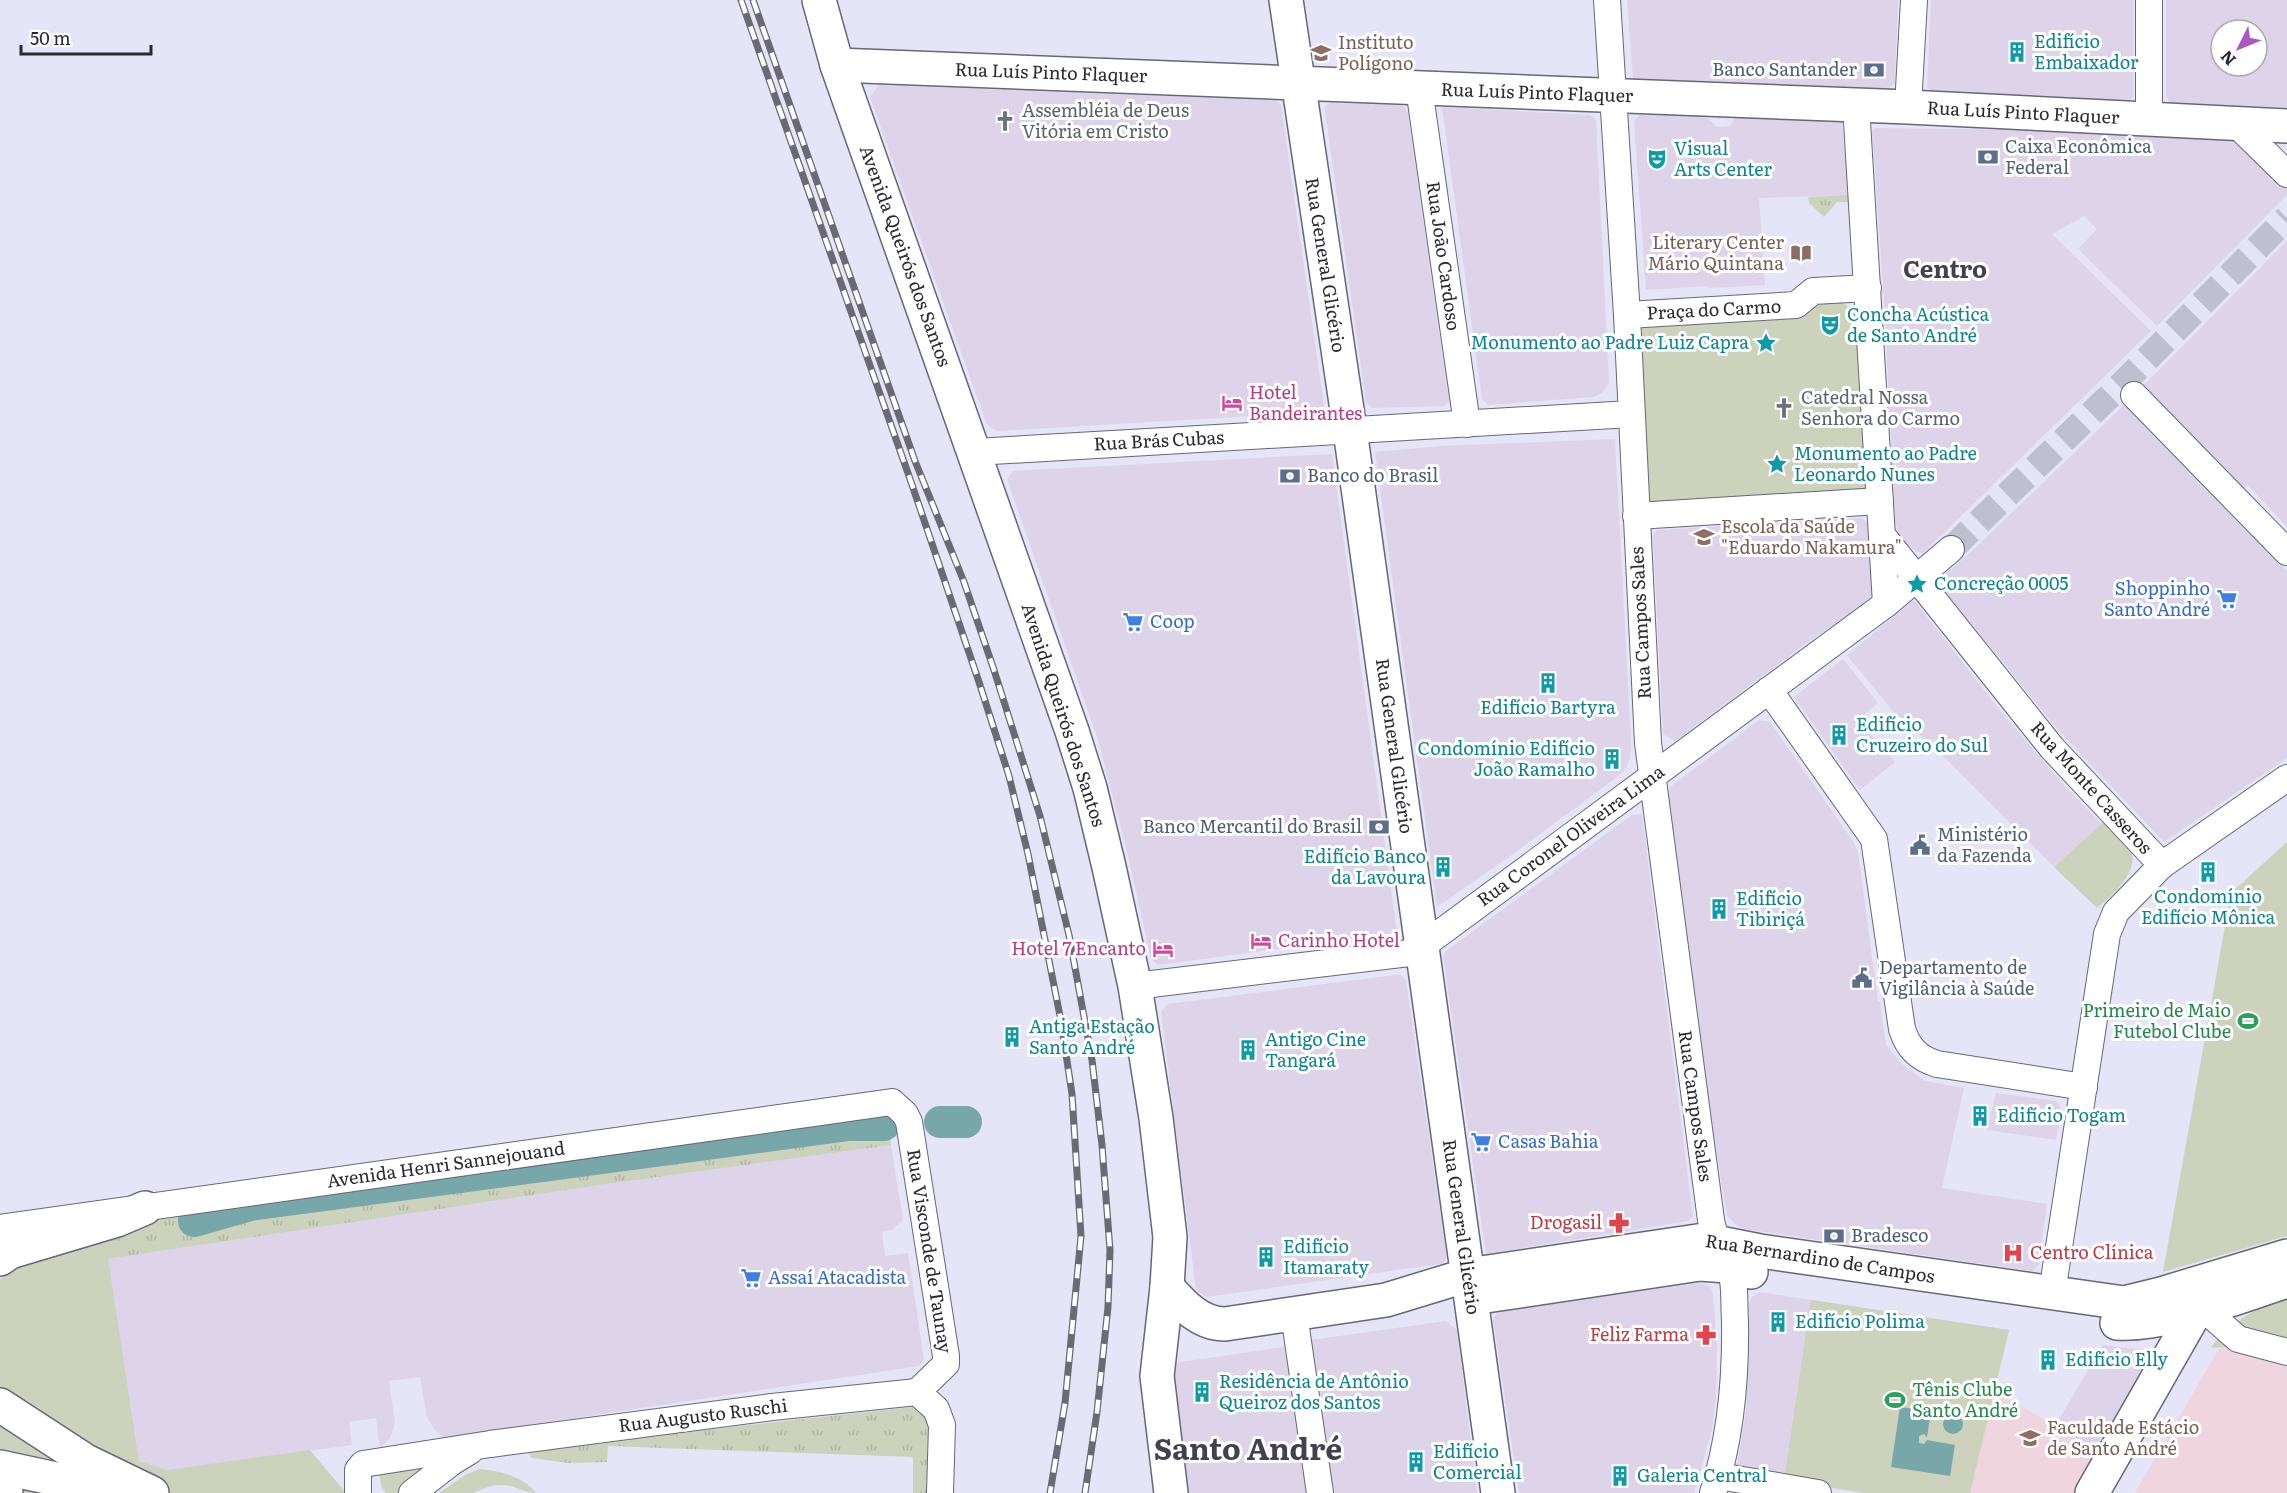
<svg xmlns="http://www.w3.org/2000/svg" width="2287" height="1493" font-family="Literata,serif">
<defs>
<pattern id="grass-tufts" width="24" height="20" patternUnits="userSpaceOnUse" patternTransform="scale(1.5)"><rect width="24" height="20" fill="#cdd2bc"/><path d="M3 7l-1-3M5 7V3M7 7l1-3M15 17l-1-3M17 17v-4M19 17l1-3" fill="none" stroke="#b0b4a2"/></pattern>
</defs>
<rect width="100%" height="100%" fill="#e6e4f7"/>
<!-- commercial -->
<g fill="#ddd4ea" fill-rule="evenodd">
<polygon points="1627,0 1898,0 1895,82 1887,90 1633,79"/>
<polygon points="1931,0 2133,0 2133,97 2126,103 1932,92 1927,87"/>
<path d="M2166,0H2287V108L2171,104L2166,97ZM2221,30H2257V66H2221Z"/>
<polygon points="879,85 1275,100 1281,105 1324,406 1318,412 997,431 987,425 870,97"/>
<polygon points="1331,103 1399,105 1404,107 1408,113 1449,401 1444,406 1372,408 1366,402 1325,111 1325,107"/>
<polygon points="1442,107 1590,115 1596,120 1609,383 1603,392 1594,397 1488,405 1482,399"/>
<polygon points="1640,115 1705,116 1717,127 1730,126 1736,117 1842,122 1848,195 1759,198 1765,285 1709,288 1708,286 1646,290 1634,120"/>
<polygon points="1876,128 2019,130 2239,141 2287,187 2287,195 2157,326 2078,249 2097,229 2084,216 2052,234 2151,331 1923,553 1917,552 1907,544 1899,534 1895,522 1884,300 1872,131"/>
<polygon points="2287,241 2287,527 2248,485 2243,490 2142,387"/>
<polygon points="2125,404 2287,571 2287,758 2164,842 2059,731 1943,590 1941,585 1944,575 1971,552"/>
<polygon points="1615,439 1631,742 1630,758 1626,768 1617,777 1513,854 1437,907 1375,452 1441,446"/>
<polygon points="1332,454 1397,933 1158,965 1151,959 1126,847 1098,740 1007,479 1013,471"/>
<polygon points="1861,518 1868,523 1873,592 1870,600 1815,637 1675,741 1663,734 1653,535 1657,530"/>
<polygon points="1914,600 1998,708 2064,785 2102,824 2054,867 1941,754 1892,710 1847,655"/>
<polygon points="1843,659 1878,703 1858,720 1895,762 1860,790 1794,697"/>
<polygon points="1759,720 1770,722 1853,841 1858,852 1878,1002 1880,1002 1886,1045 1903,1065 1925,1081 1964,1088 1942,1188 2047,1204 2039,1264 2033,1271 1744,1229 1735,1224 1727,1215 1711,1118 1668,793 1670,787"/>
<polygon points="1642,814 1693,1217 1688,1221 1486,1254 1443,956 1446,951 1632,815"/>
<polygon points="1395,975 1401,975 1406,981 1447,1258 1442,1264 1439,1264 1207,1297 1196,1290 1161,1012 1168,1004"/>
<polygon points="1996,1093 2056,1101 2061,1108 2056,1140 1987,1130"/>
<polygon points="891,1145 903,1220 892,1230 882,1232 885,1256 908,1253 924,1359 919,1366 444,1438 435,1430 427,1418 420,1377 389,1381 395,1424 390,1438 380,1448 376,1418 349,1422 352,1445 167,1470 139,1461 107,1259 607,1184"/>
<polygon points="1700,1283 1710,1286 1713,1294 1717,1349 1716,1397 1712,1430 1694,1493 1519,1493 1493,1319 1498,1311"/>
<polygon points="1760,1292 2009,1330 1994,1391 2055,1426 2103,1345 2142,1350 2149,1365 2075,1493 1864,1493 1736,1472 1746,1411 1749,1303 1752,1297"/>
<polygon points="1446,1321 1457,1330 1477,1493 1327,1493 1304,1341"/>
<polygon points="1291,1346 1313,1493 1188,1493 1169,1370 1174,1363"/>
</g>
<!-- education -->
<g fill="#eed5de">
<polygon points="2228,1346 2287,1364 2287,1493 2135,1493 2219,1349"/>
<polygon points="1994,1391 2099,1451 2075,1493 1970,1493"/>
</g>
<!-- grass -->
<g fill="url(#grass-tufts)">
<polygon points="1848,195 1848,202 1837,202 1824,217 1809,203 1808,197"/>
<polygon points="879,1117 889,1129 891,1145 607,1184 107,1259 104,1232 209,1206"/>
<polygon points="912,1407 924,1414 928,1426 927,1493 913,1493 913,1457 608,1446 607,1462 568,1463 532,1458 528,1453 529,1450 561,1445 574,1447 704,1430"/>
</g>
<!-- green -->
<g fill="#cdd2bc">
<polygon points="1837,297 1856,314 1869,494 1642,508 1634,329 1643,321"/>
<path d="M2106,820C2113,828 2123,836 2129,845C2143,869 2113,895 2097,908L2054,867Z"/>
<polygon points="2287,842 2287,1236 2163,1272 2231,893"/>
<polygon points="104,1232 139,1461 167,1470 310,1450 346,1493 0,1493 0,1279 22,1261"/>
<path d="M2287,1294V1364C2269,1359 2249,1349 2230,1347C2223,1346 2219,1349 2211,1347C2230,1322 2260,1307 2287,1294Z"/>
<polygon points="1811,1300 2009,1330 1970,1493 1864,1493 1784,1480"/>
<polygon points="430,1463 433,1470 398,1493 386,1493 382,1488 379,1474"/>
<path d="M479,1469C498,1470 524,1477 536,1493C521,1493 516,1484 500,1485C489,1485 482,1490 472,1493C463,1493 448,1493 439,1493L465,1475Z"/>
</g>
<!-- water -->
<g fill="#78a7a9">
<polygon points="1900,1407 1931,1411 1927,1437 1924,1434 1919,1436 1919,1443 1924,1444 1927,1440 1955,1445 1950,1476 1891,1467"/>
<circle cx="1953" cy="1424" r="10"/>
</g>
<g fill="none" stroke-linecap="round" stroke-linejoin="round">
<!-- river -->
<g stroke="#78a7a9" stroke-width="32">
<polyline points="940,1122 966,1122"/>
<polyline points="194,1221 250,1205 849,1125 884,1125"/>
</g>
<!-- minor-tunnel -->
<polyline stroke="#c0bfcf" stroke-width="26" stroke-dasharray="26 13" stroke-linecap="butt" points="1951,549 2123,383 2287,218"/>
<!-- minor casing -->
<g stroke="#686677" stroke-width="28">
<g id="minor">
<path d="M1607,0L1627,315L1648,743L1711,1220C1714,1242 1730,1260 1733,1280C1735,1293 1734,1308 1735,1321C1736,1380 1731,1437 1713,1493"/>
<polyline points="2149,0 2149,120"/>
<polyline points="1419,88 1467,424"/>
<polyline points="1856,105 1886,604"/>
<polyline points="1908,107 1914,0"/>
<polyline points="2236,124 2287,174"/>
<polyline points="1627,315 1796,305 1813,291 1868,288"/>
<polyline points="2134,395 2287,552"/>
<polyline points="975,452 1631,414"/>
<polyline points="1636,516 1880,501"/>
<polyline points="1882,535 2052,748 2162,865"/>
<path d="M1769,690L1874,839L1902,1029C1908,1048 1918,1058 1937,1064L2084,1087"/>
<polyline points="1135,986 1401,954 1410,953 1421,947 1886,604 1951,549"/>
<polyline points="0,1228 892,1102 905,1114 909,1122 946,1356 946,1364 917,1392"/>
<polyline points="2052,1293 2107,934 2116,912 2162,865 2287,778"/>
<polyline points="1294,1314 1320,1493"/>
<polyline points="2214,1318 2238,1339 2287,1352"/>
<polyline points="917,1392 936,1409 942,1425 940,1493"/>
<polyline points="1719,1476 1818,1493"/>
<polyline points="358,1493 358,1470 363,1464 490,1444 772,1407 917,1392"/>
<polyline points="412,1493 452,1462 470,1451"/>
</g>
</g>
<!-- major casing -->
<g stroke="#686677" stroke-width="36">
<g id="major">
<polyline points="819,0 837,65 1072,731 1090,788 1109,867 1135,986 1156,1118 1170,1237 1167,1287 1157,1376 1171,1493"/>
<polyline points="1286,0 1350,430 1498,1493"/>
<polyline points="837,65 1908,107 2287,126"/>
<path d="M1167,1287C1183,1305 1200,1324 1225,1324L1386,1300L1468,1275L1704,1240L1760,1251L2124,1303L2161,1294L2287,1256"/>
<polyline points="1472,1298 1700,1264 1727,1266 1751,1272"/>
<path d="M2117,1323C2165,1326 2240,1296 2287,1281"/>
<polyline points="2092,1493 2197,1309 2199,1298"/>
</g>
</g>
<!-- highway casing -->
<g stroke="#686677" stroke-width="36">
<g id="highway">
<polyline points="0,1259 10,1252 117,1220 145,1208"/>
<polyline points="0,1405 86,1461 152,1493"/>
<polyline points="0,1467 121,1493"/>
<polyline points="0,1492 6,1493"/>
</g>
</g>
<!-- minor -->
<use href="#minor" stroke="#fff" stroke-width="26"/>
<!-- major -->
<use href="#major" stroke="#fff" stroke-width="33"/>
<!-- highway -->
<use href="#highway" stroke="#fff" stroke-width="33"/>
<!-- rail casing -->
<g stroke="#6a6974" stroke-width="7">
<g id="rail">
<polyline points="741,0 909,476 979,682 1009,776 1028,854 1061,1021 1072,1094 1081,1236 1065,1403 1050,1493"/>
<polyline points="753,0 915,461 964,582 994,670 1040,816 1069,935 1092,1060 1102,1145 1110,1250 1108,1307 1097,1412 1085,1493"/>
</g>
</g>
<!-- rail -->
<use href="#rail" stroke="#fff" stroke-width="4.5" stroke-dasharray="14" stroke-linecap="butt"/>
</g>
<!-- icons -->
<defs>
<g id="building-bare" transform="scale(1.62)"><path d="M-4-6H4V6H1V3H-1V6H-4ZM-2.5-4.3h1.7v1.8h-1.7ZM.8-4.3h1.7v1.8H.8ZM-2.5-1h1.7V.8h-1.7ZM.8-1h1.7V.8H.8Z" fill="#0f9aa8" stroke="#fff" stroke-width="2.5" paint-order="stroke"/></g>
<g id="university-bare" transform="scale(1.62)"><path d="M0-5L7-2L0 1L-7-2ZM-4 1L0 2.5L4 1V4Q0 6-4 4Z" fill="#8d6e63" stroke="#fff" stroke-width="2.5" paint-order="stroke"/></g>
<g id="bank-bare" transform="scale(1.62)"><path d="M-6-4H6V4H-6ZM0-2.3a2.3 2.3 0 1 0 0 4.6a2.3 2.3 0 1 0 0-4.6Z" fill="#5c6f8a" stroke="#fff" stroke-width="2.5" paint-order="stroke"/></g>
<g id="church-bare" transform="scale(1.62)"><path d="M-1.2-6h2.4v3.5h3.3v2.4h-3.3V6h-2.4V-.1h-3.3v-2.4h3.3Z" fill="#6b7280" stroke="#fff" stroke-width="2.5" paint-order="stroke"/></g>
<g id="theatre-bare" transform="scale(1.62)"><path d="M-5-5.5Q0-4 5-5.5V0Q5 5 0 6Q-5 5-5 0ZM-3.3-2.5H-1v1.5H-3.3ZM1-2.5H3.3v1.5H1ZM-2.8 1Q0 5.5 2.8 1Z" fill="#0f9aa8" stroke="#fff" stroke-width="2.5" paint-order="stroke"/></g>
<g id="library-bare" transform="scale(1.62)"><path d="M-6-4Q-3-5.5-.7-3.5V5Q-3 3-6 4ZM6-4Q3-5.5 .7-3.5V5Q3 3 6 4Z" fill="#8d6e63" stroke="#fff" stroke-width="2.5" paint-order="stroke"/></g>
<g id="sight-bare" transform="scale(1.62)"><path d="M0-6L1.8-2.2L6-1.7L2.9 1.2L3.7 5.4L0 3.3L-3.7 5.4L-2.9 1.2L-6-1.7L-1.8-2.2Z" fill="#0f9aa8" stroke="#fff" stroke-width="2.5" paint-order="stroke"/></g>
<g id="hotel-bare" transform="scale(1.62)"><path d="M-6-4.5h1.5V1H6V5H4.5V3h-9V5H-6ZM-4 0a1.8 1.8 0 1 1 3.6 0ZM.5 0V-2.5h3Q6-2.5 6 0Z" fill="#d1479c" stroke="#fff" stroke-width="2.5" paint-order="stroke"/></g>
<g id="supermarket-bare" transform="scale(1.62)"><path d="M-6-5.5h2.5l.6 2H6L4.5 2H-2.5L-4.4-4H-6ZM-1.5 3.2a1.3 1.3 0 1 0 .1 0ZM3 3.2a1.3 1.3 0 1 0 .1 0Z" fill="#3f7fe0" stroke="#fff" stroke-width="2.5" paint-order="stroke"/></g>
<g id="civic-bare" transform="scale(1.62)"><path d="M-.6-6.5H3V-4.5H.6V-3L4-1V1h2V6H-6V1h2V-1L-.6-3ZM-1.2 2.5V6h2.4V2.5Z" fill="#5c6f8a" stroke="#fff" stroke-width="2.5" paint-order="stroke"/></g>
<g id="stadium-bare" transform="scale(1.62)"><path d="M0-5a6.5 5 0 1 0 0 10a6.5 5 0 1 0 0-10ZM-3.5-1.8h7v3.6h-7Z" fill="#2e9e5b" stroke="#fff" stroke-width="2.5" paint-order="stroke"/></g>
<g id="pharmacy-bare" transform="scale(1.62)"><path d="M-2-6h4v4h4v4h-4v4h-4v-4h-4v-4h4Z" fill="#e0444e" stroke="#fff" stroke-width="2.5" paint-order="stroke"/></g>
<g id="hospital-bare" transform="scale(1.62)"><path d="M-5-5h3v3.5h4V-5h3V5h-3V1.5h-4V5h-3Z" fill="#e0444e" stroke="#fff" stroke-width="2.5" paint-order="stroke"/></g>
</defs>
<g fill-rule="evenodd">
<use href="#building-bare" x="2017" y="52"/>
<use href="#university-bare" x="1321" y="53"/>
<use href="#bank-bare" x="1874" y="70"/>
<use href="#church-bare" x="1005" y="121"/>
<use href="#bank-bare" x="1988" y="157"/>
<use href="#theatre-bare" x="1657" y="159"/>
<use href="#library-bare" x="1801" y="253"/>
<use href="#theatre-bare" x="1830" y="325"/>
<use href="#sight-bare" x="1766" y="343"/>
<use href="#hotel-bare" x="1232" y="403"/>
<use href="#church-bare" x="1784" y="408"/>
<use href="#sight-bare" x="1777" y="464"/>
<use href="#bank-bare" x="1290" y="476"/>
<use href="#university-bare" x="1704" y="537"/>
<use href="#sight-bare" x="1917" y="584"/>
<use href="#supermarket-bare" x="2227" y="599"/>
<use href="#supermarket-bare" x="1133" y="622"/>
<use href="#building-bare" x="1548" y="683"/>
<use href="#building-bare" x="1839" y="735"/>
<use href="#building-bare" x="1612" y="759"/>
<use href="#bank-bare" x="1379" y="827"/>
<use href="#civic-bare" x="1920" y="845"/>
<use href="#building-bare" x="1443" y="867"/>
<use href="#building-bare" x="2208" y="872"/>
<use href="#building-bare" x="1719" y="909"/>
<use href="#hotel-bare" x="1261" y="941"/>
<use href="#hotel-bare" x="1163" y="949"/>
<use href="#civic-bare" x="1862" y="978"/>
<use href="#stadium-bare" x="2248" y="1021"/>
<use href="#building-bare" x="1012" y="1037"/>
<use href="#building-bare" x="1248" y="1050"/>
<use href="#building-bare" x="1980" y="1116"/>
<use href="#supermarket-bare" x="1481" y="1142"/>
<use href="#pharmacy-bare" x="1619" y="1223"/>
<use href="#bank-bare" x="1834" y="1236"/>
<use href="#hospital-bare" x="2013" y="1253"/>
<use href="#building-bare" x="1266" y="1257"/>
<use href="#supermarket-bare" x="751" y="1278"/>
<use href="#building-bare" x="1778" y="1322"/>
<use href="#pharmacy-bare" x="1706" y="1335"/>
<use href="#building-bare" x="2048" y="1360"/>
<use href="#building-bare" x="1202" y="1392"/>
<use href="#stadium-bare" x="1895" y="1400"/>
<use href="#university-bare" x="2030" y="1438"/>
<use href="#building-bare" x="1416" y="1462"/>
<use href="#building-bare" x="1620" y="1476"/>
</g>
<g text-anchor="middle" stroke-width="6" stroke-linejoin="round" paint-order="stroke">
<!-- culture labels -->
<g font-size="18" fill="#0d838f" stroke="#fff" text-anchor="start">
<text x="2034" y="48">Edifício<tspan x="2034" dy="21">Embaixador</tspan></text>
<text x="1674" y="155">Visual<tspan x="1674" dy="21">Arts Center</tspan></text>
<text x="1847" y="321">Concha Acústica<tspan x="1847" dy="21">de Santo André</tspan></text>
<text x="1749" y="349" text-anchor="end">Monumento ao Padre Luiz Capra</text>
<text x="1794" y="460">Monumento ao Padre<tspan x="1794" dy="21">Leonardo Nunes</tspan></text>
<text x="1934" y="590">Concreção 0005</text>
<text x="1548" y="714" text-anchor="middle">Edifício Bartyra</text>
<text x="1856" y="731">Edifício<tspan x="1856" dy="21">Cruzeiro do Sul</tspan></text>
<text x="1595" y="755" text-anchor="end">Condomínio Edifício<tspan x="1595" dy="21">João Ramalho</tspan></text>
<text x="1426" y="863" text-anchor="end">Edifício Banco<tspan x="1426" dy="21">da Lavoura</tspan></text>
<text x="2208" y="903" text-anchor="middle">Condomínio<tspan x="2208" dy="21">Edifício Mônica</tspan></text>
<text x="1736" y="905">Edifício<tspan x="1736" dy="21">Tibiriçá</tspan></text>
<text x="1029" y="1033">Antiga Estação<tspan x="1029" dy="21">Santo André</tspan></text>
<text x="1265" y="1046">Antigo Cine<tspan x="1265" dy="21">Tangará</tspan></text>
<text x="1997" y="1122">Edifício Togam</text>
<text x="1283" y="1253">Edifício<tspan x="1283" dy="21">Itamaraty</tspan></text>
<text x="1795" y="1328">Edifício Polima</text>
<text x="2065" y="1366">Edifício Elly</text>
<text x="1219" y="1388">Residência de Antônio<tspan x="1219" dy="21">Queiroz dos Santos</tspan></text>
<text x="1433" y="1458">Edifício<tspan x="1433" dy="21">Comercial</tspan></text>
<text x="1637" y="1482">Galeria Central</text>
</g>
<!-- education labels -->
<g font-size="18" fill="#785e54" stroke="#fff" text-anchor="start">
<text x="1338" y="49">Instituto<tspan x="1338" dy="21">Polígono</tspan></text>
<text x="1784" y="249" text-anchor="end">Literary Center<tspan x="1784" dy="21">Mário Quintana</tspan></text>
<text x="1721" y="533">Escola da Saúde<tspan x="1721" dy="21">"Eduardo Nakamura"</tspan></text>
<text x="2047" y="1434">Faculdade Estácio<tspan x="2047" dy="21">de Santo André</tspan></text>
</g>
<!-- service labels -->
<g font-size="18" fill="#4e5e75" stroke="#fff" text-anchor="start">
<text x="1857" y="76" text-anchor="end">Banco Santander</text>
<text x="2005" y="153">Caixa Econômica<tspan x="2005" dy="21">Federal</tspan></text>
<text x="1307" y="482">Banco do Brasil</text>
<text x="1362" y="833" text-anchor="end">Banco Mercantil do Brasil</text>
<text x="1937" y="841">Ministério<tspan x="1937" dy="21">da Fazenda</tspan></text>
<text x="1879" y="974">Departamento de<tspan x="1879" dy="21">Vigilância à Saúde</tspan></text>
<text x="1851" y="1242">Bradesco</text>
</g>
<!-- street labels -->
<g font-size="18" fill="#2a2930" stroke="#fff">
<text transform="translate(1051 73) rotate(2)" y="6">Rua Luís Pinto Flaquer</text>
<text transform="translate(1537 93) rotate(2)" y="6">Rua Luís Pinto Flaquer</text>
<text transform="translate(2023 113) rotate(3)" y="6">Rua Luís Pinto Flaquer</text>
<text transform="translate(905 256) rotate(70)" y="6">Avenida Queirós dos Santos</text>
<text transform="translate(1443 256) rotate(82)" y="6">Rua João Cardoso</text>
<text transform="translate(1325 265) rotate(81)" y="6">Rua General Glicério</text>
<text transform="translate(1714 310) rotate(-3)" y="6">Praça do Carmo</text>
<text transform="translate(1159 441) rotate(-3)" y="6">Rua Brás Cubas</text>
<text transform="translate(1641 623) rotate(-93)" y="6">Rua Campos Sales</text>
<text transform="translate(1063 715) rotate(72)" y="6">Avenida Queirós dos Santos</text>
<text transform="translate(1394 746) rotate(82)" y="6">Rua General Glicério</text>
<text transform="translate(2091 788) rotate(48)" y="6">Rua Monte Casseros</text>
<text transform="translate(1571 836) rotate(-36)" y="6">Rua Coronel Oliveira Lima</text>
<text transform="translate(1695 1106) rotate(82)" y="6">Rua Campos Sales</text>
<text transform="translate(446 1165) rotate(-8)" y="6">Avenida Henri Sannejouand</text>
<text transform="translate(1461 1227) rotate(82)" y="6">Rua General Glicério</text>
<text transform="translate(929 1251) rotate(81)" y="6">Rua Visconde de Taunay</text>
<text transform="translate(1820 1259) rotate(9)" y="6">Rua Bernardino de Campos</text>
<text transform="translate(703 1416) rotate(-7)" y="6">Rua Augusto Ruschi</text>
</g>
<!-- worship labels -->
<g font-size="18" fill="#5b616d" stroke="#fff" text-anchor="start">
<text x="1022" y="117">Assembléia de Deus<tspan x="1022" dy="21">Vitória em Cristo</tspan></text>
<text x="1801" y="404">Catedral Nossa<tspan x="1801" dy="21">Senhora do Carmo</tspan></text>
</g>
<!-- hotel labels -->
<g font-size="18" fill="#b23c85" stroke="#fff" text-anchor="start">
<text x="1249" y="399">Hotel<tspan x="1249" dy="21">Bandeirantes</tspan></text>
<text x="1278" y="947">Carinho Hotel</text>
<text x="1146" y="955" text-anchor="end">Hotel 7 Encanto</text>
</g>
<!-- shop labels -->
<g font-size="18" fill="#366cbe" stroke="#fff" text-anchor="start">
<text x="2210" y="595" text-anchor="end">Shoppinho<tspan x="2210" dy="21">Santo André</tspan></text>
<text x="1150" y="628">Coop</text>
<text x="1498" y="1148">Casas Bahia</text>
<text x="768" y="1284">Assaí Atacadista</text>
</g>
<!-- leisure labels -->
<g font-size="18" fill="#27864d" stroke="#fff" text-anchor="end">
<text x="2231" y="1017">Primeiro de Maio<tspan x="2231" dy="21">Futebol Clube</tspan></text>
<text x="1912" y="1396" text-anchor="start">Tênis Clube<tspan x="1912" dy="21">Santo André</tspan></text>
</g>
<!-- health labels -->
<g font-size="18" fill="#be3a42" stroke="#fff" text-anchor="end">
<text x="1602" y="1229">Drogasil</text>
<text x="2030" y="1259" text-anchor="start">Centro Clínica</text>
<text x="1689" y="1341">Feliz Farma</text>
</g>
<!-- district labels -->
<g font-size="24" font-weight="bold" fill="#434150" stroke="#fff">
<text x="1945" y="278">Centro</text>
</g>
<!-- town labels -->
<g font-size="30" font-weight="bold" fill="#434150" stroke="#fff">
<text x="1248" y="1460">Santo André</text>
</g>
</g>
<!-- north arrow -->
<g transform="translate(2239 48) rotate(227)"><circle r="28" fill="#ffffff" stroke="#aaa9ac" stroke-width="1.5"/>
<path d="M0-4.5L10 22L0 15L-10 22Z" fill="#af54c0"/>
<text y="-9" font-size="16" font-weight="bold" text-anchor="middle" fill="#2a2930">N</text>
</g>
<!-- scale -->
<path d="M21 45v9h130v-9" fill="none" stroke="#2a2930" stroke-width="3"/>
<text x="30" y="45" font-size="18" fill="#2a2930" stroke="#ffffff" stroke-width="4.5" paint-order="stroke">50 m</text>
</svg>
